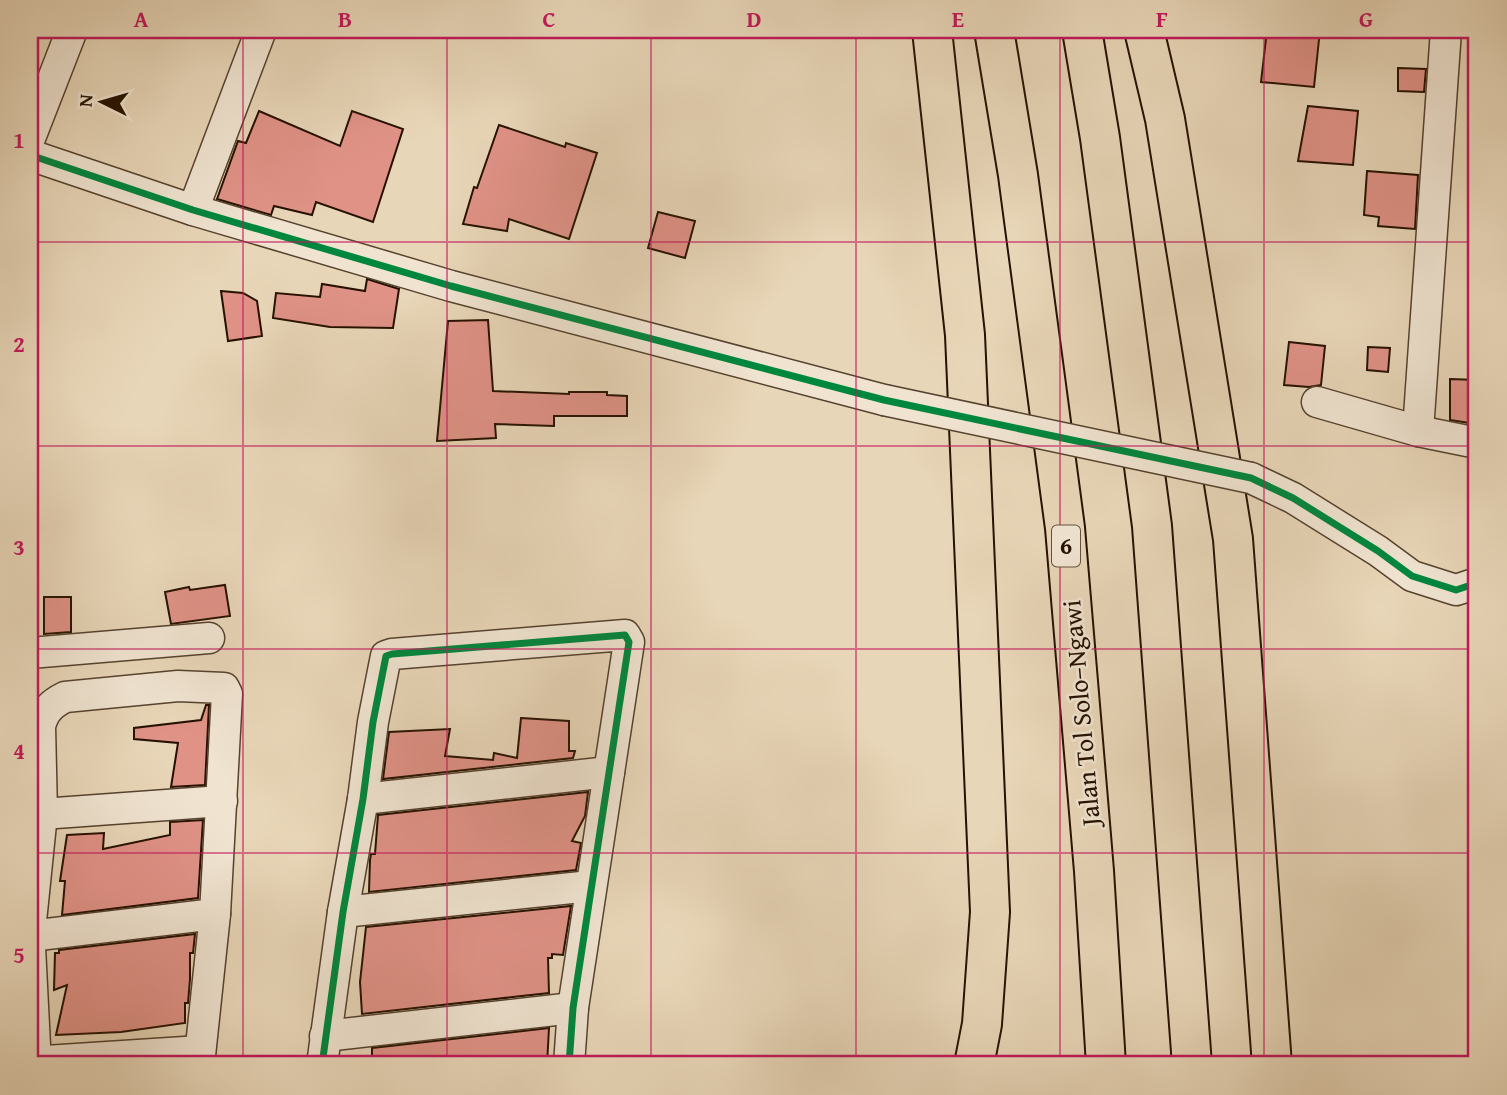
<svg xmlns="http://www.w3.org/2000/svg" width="1507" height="1095" font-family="'Gentium Book Plus',serif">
<rect width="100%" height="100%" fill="#e8d6b8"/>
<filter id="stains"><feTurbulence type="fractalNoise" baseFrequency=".00286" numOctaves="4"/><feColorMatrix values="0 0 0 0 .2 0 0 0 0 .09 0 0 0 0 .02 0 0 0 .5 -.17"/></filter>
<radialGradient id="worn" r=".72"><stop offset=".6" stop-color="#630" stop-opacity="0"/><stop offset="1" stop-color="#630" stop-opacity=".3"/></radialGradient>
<!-- building -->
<g fill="#e09287" stroke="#261100" stroke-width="2">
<polygon points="1267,30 1320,30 1314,87 1261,82"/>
<polygon points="1398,68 1426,69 1424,92 1398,91"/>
<polygon points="1308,106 1358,111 1353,165 1298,161"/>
<polygon points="259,111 340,146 352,111 403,129 373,222 316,202 312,215 274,206 271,215 217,199 238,141 246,143"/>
<polygon points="499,125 565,147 566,143 597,153 569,239 509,219 507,231 463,224 474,187 477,188"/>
<polygon points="1367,171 1418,175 1415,229 1378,226 1379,217 1364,215"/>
<polygon points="658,212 695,221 685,258 648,248"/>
<polygon points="367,279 399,289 393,328 330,327 273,318 276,293 320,297 322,284 365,291"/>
<polygon points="221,291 243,293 257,301 262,336 228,341"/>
<polygon points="488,320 493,391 569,394 569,392 607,392 607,395 627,396 627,416 554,416 554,426 495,424 496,438 437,441 448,321"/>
<polygon points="1289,342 1325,346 1321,385 1309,387 1284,385"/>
<polygon points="1368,347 1390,348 1388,372 1367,370"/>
<polygon points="1450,379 1477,380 1476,424 1450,420"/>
<polygon points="225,585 230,616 171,624 165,592 189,587 190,590"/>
<polygon points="44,597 71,597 71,632 44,634"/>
<polygon points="206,705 209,705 205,785 171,787 178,743 134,739 134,728 201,720"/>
<polygon points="521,718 569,721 569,751 575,751 573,758 383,779 389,732 450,729 445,756 493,760 494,753 517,758"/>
<polygon points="588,792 585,816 572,841 581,843 576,870 369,892 370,860 371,854 375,854 378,815"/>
<polygon points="203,820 198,898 62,915 65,881 60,881 67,835 104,833 103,849 170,835 170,822"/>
<polygon points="571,906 563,955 552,954 552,958 548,958 549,993 362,1014 360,982 366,927"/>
<polygon points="195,934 193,953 190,953 190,979 188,1003 185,1003 185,1023 121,1032 56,1035 67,985 54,990 55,953 59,953 59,950"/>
<polygon points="549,1028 547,1065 372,1065 372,1048"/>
</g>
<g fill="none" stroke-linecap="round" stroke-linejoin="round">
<!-- street casing -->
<g stroke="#56422e" stroke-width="33">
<g id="street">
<polyline points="30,138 72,30"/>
<polyline points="30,155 193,210 451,286 884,400"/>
<polyline points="193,210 261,30"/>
<polyline points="1317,402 1418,431 1477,443"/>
<polyline points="1418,431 1446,30"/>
<polyline points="1251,478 1293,498 1378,551 1412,576 1456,590 1477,583"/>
<polyline points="30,653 209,638"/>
<polyline points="363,799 609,772"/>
<polyline points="42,814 222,801"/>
<polyline points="343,912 591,886"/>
<path d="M30,931L42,814L40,726C44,711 51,704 65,697L178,686L224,688L227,694L215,914L199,1065"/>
<polyline points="30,936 215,914"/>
<polyline points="30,947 36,1065"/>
<polyline points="325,1036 573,1008"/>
<polyline points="30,1062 200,1051"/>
<polyline points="322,1065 343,912 363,799 373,722 386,656 392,654 625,635 629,642 573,1008 569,1065"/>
</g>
</g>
<!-- highway casing -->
<g stroke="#261100" stroke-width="42">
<g id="highway">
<polyline points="932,30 965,335 990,912 982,1024 974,1065"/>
<polyline points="994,30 1018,175 1065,528 1094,871 1106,1065"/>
<polyline points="1082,30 1100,138 1152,526 1192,1065"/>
<polyline points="1144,30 1165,119 1233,539 1272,1065"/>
</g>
</g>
<!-- street -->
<use href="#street" stroke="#f0e4d1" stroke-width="30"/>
<!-- highway -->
<use href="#highway" stroke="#e8d6b8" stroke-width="38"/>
<!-- street-bridge casing -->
<g stroke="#56422e" stroke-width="33" stroke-linecap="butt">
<polyline id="street-bridge" points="884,400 1251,478"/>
</g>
<!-- street-bridge -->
<use href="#street-bridge" stroke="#f0e4d1" stroke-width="30"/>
<!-- cycleway casing -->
<g stroke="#f0e4d1" stroke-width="11">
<g id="cycleway">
<polyline points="30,155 193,210 451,286 884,400 1251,478 1293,498 1378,551 1412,576 1456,590 1477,583"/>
<polyline points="322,1065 343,912 363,799 373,722 386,656 392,654 625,635 629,642 573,1008 569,1065"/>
</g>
</g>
<!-- cycleway -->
<use href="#cycleway" stroke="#00873e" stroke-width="7"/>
</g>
<!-- grid -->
<path fill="none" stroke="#c2185b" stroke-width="2" stroke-opacity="0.55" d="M243,30V1065M447,30V1065M651,30V1065M856,30V1065M1060,30V1065M1264,30V1065M30,242H1477M30,446H1477M30,649H1477M30,853H1477"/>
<g text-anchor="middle" stroke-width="5" stroke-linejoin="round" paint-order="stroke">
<!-- shield labels -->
<rect fill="#f0e4d1" stroke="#63503f" stroke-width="2" x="1052" y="525.5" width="28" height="41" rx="5"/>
<g font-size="24" font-weight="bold" fill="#261100">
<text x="1066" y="554">6</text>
</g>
<!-- street labels -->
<g font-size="26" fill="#261100" stroke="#f0e4d1">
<text transform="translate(1081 713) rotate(-95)" y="9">Jalan Tol Solo–Ngawi</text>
</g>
</g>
<!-- margin -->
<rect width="1507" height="1095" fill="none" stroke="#e8d6b8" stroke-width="77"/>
<!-- north arrow -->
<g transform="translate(102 102) rotate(275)" stroke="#f0e4d1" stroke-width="5" paint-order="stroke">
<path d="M0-5L12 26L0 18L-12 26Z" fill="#261100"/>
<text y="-10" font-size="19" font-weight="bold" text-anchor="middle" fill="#261100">N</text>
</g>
<rect x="38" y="38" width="1430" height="1018" fill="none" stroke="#c2185b" stroke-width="2.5"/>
<g font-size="23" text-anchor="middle" font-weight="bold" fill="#c2185b">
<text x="141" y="27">A</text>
<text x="345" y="27">B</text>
<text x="549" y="27">C</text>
<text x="754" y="27">D</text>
<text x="958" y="27">E</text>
<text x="1162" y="27">F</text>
<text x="1366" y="27">G</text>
<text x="19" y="148">1</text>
<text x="19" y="352">2</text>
<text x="19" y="555">3</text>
<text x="19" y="759">4</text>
<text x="19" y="963">5</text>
</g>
<rect width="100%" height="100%" filter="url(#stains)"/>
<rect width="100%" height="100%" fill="url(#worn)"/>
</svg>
